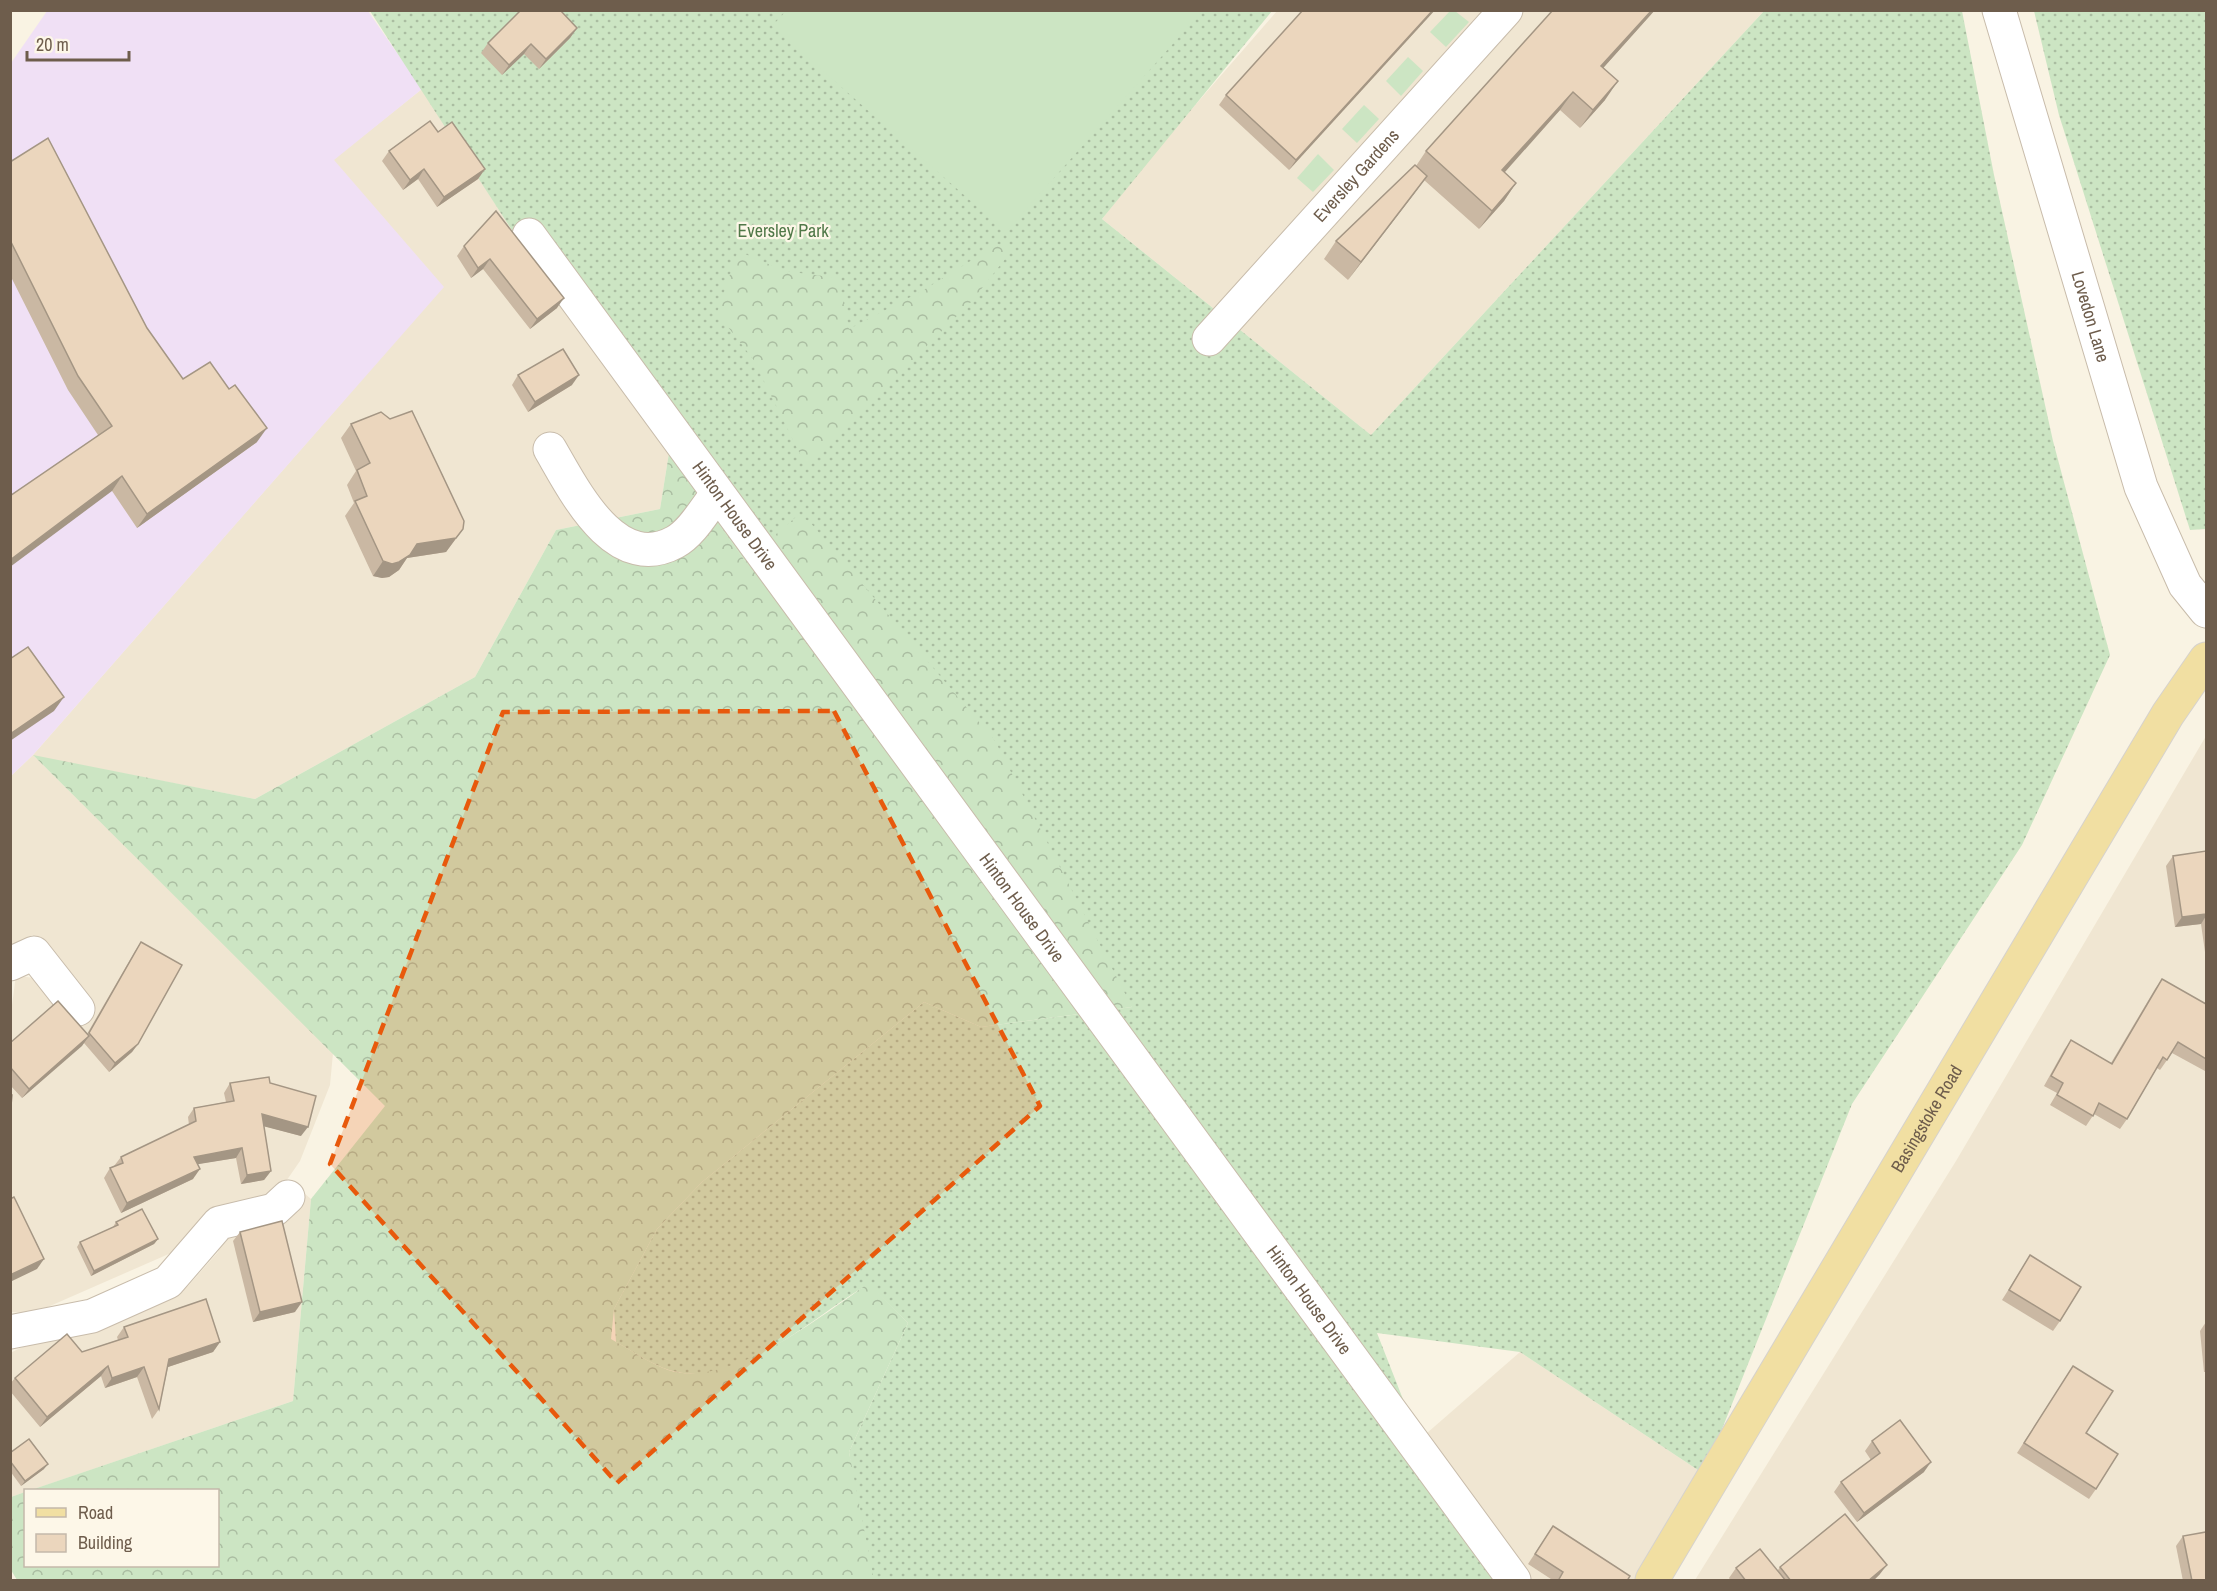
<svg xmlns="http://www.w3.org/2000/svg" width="2217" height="1591" font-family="'Archivo Narrow',sans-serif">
<defs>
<pattern id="grass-dots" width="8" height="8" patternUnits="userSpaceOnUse" patternTransform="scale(1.5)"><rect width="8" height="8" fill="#cce5c3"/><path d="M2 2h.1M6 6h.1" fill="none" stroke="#aabda1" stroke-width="1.8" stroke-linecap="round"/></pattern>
<pattern id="forest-crowns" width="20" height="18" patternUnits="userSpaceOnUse" patternTransform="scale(1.5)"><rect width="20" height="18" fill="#cce5c3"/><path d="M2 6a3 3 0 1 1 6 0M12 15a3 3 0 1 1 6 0" fill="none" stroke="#aabda1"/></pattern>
</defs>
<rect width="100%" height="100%" fill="#f9f3e3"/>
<!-- residential -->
<g fill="#f0e6d2">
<polygon points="1277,11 1764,11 1371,435 1102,219 1164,141"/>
<polygon points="422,89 515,235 669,453 660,509 556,530 475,677 255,799 34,756 333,1053 330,1085 300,1161 271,1203 216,1215 171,1253 34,1313 11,1312 10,1020 16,975 38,979 76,1020 96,1010 60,958 32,935 11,960 11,776 33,755 346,398 334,159"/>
<polygon points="2206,736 2206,1580 1695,1580 1956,1161"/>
<polygon points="304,1193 311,1199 293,1401 11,1497 10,1353 57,1331 85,1331 188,1286 218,1252 223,1232 289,1211"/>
<polygon points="1520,1352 1704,1474 1639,1580 1524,1580 1419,1440"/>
</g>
<!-- education -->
<polygon fill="#f0e0f5" points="47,11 368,11 422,89 334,160 444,287 33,755 11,776 11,63"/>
<!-- grass -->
<g fill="url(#grass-dots)">
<path d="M370,11H1272L1102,219L1371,435L1764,11H1962L1994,175L2053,441L2110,655L2022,845L1852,1104L1704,1474L1520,1352L1377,1333L1419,1440L1517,1580H869L849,1452L908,1323L869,1284C814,1315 738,1391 669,1370C651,1364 632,1351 616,1342L614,1309L657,1229L702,1182L924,1002L981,1027L1132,1007L756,577L515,235Z"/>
<polygon points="2034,11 2206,11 2206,529 2190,530 2059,115"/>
</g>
<!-- forest -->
<g fill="url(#forest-crowns)">
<polygon points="998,244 1013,249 971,302 806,466 753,359 717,313 738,251 785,271 838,278 849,329 922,291"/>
<path d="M669,453L745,561L797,516L809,521L995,741L1132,1007L981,1027L924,1002L702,1182L657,1229L614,1309L611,1339C629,1349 649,1363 668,1370C729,1390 821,1316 869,1283L908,1323L849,1452L874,1580H17L11,1570V1497L25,1492L26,1566H218V1490H31L293,1401L311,1199L385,1106L33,755L255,799L475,677L556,530L660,509Z"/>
</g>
<!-- garden -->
<g fill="#cce5c3">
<polygon points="786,11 1202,10 1202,11 1006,232 772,26"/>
<polygon points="1450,11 1455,11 1469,22 1446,47 1430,32"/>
<polygon points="1408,57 1423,71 1401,96 1386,81"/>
<polygon points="1364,105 1379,119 1357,143 1342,129"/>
<polygon points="1318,154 1334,170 1313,192 1297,178"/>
</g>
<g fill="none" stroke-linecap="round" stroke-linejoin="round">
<!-- minor casing -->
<g stroke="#c8bcab" stroke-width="35">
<g id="minor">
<path id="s1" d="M1999,10L2141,487L2185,585L2206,611"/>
<path id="s2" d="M529,235L1514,1580"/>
<path id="s3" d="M1209,339L1506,10"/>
<path d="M550,449C574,490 615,575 675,542C692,533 705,509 717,494"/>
<polyline points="10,964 34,953 78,1009"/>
<polyline points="10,1332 92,1316 168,1282 219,1223 274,1210 288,1197"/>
</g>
</g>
<!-- major casing -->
<g stroke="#d6d2cd" stroke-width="35">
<g id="major">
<path id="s4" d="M1652,1580L2168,714L2206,659"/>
</g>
</g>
<!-- minor -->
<use href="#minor" stroke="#fff" stroke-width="33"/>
<!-- major -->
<use href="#major" stroke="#f1dfa2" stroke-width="33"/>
</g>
<!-- wall -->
<g fill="#cab8a3">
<polygon points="1435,10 1289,170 1219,105 1226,95"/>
<polygon points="1655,10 1603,68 1605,100 1580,128 1560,110 1504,172 1516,183 1504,201 1479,229 1424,180 1348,280 1324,259 1336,241 1416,166 1426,151"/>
<polygon points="577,28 570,38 539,69 524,54 502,75 481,53 488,43"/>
<polygon points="438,132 485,169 478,179 437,207 418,179 403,190 382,161 389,151"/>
<polygon points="10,162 147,328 183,379 257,442 137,528 112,491 98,435 68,390 10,275"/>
<polygon points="496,211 557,308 530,329 483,269 471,278 457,256 464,246"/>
<polygon points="518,375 572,385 528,412 512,385"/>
<polygon points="351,424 463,529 446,552 407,558 399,570 389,577 382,578 373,576 345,516 354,503 347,485 356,471 341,438"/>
<polygon points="2206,851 2206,952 2205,952 2201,924 2175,927 2166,866 2173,856"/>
<polygon points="141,942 138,1044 132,1052 109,1072 84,1043 22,1098 10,1085 10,1043 87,1034 135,951"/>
<polygon points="2162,979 2206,1004 2206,1069 2205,1071 2172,1053 2160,1070 2157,1068 2127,1119 2120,1129 2094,1114 2086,1126 2050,1105 2057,1093 2044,1086 2064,1050 2071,1040 2111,1063 2155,989"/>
<polygon points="230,1083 270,1083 301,1136 264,1126 271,1171 264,1180 241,1184 236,1158 197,1164 193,1179 121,1213 104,1178 110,1168 114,1166 121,1157 189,1125 188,1117 194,1108 226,1102 224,1093"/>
<polygon points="116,1222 158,1239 154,1244 91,1276 77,1247 80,1242 113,1227"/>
<polygon points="240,1232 295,1312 253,1322 233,1241"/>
<polygon points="2030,1255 2060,1321 2053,1331 2002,1300"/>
<polygon points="2206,1322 2206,1372 2204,1372 2200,1331"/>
<polygon points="124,1327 220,1342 213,1352 168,1367 159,1409 152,1419 137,1377 105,1388 101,1376 40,1427 10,1391 10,1384 15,1378 82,1352 118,1340 117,1337"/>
<polygon points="2073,1366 2096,1489 2089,1499 2017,1453"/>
<polygon points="1872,1441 1924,1472 1857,1522 1834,1492 1841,1482 1871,1460 1865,1451"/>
<polygon points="10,1453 44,1469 21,1486 10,1471"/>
<polygon points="1553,1526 1627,1581 1554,1581 1528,1564"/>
<polygon points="2183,1536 2206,1581 2183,1581 2176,1546"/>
<polygon points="1780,1567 1880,1574 1873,1581 1731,1581 1729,1578 1736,1568 1778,1570"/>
</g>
<!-- shaded-wall -->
<g fill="#a49684">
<polygon points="1433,10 1435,10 1289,170 1296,160"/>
<polygon points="1652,10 1655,10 1588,85 1601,66"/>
<polygon points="577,28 570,38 539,69 546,59"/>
<polygon points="531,44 524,54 502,75 509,65"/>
<polygon points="1618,81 1605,100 1580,128 1593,110"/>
<polygon points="1573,92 1560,110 1490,189 1502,170"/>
<polygon points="424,169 418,179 403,190 410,180"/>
<polygon points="485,169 478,179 437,207 444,197"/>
<polygon points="1427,176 1414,194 1348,280 1361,262"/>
<polygon points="1516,183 1504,201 1479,229 1492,211"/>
<polygon points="490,259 483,269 471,278 478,268"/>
<polygon points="564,298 557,308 530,329 537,319"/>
<polygon points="579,375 572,385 528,412 535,402"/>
<polygon points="267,428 257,442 137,528 147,514"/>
<polygon points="122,476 112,491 10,567 10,560"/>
<polygon points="463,529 446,552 407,558 399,570 389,577 382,578 373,576 383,561 417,544"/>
<polygon points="64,697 54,711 10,741 10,734"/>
<polygon points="2206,914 2206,916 2201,924 2175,927 2182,917"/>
<polygon points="89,1036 82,1046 22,1098 29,1089"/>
<polygon points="138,1044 132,1052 109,1072 115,1063"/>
<polygon points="262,1114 308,1127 301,1136 255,1124"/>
<polygon points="242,1148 236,1158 187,1166 194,1157"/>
<polygon points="200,1169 193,1179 121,1213 127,1203"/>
<polygon points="271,1171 264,1180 241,1184 247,1175"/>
<polygon points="158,1239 154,1244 91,1276 94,1271"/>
<polygon points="44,1259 37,1269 10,1282 10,1275"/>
<polygon points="302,1302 295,1312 253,1322 260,1312"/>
<polygon points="220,1342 213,1352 162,1369 169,1359"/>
<polygon points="108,1366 101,1376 40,1427 47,1417"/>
<polygon points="144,1367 137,1377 105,1388 112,1378"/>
<polygon points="1931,1462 1924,1472 1857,1522 1864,1513"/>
<polygon points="48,1464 44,1469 21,1486 25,1481"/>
<polygon points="1887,1565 1880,1574 1873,1581 1868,1581"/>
</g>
<!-- building -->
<g fill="#ebd6bd" stroke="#a49684" stroke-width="1.5">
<polygon points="521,10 560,10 577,28 546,59 531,44 509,65 488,43"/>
<polygon points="1303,10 1433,10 1296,160 1226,95"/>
<polygon points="1553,10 1652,10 1601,66 1618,81 1593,110 1573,92 1502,170 1516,183 1492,211 1426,151"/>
<polygon points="430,121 438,132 452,122 485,169 444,197 424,169 410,180 389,151"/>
<polygon points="48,138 147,328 183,379 210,362 229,389 235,385 267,428 147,514 122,476 10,560 10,496 112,426 78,376 10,240 10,162"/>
<polygon points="1415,165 1427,176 1361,262 1336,241"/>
<polygon points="496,211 564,298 537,319 490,259 478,268 464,246"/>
<polygon points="563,349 579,375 535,402 518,375"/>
<polygon points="412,411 464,521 463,529 456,538 417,544 410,555 399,562 392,564 383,561 355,501 367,496 357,470 370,463 351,424 381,412 390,419"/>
<polygon points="28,647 64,697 10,734 10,659"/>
<polygon points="2206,851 2206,914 2182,917 2173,856"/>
<polygon points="141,942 182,965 138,1044 115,1063 89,1033"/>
<polygon points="2162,979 2206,1004 2206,1059 2178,1042 2167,1060 2163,1057 2127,1119 2099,1103 2093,1116 2057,1095 2063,1083 2051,1076 2071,1040 2112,1064"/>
<polygon points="58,1001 89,1036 29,1089 10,1067 10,1043"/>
<polygon points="269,1077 270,1083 316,1096 308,1127 262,1114 271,1171 247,1175 242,1148 194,1157 200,1169 127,1203 110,1168 123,1163 121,1157 196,1121 194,1108 234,1101 230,1083"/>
<polygon points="10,1095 12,1095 10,1116"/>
<polygon points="14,1197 44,1259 10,1275 10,1199"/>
<polygon points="142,1209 158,1239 94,1271 80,1242 118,1225 116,1222"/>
<polygon points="282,1221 302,1302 260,1312 240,1232"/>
<polygon points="2030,1255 2081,1287 2060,1321 2009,1290"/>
<polygon points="206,1299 220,1342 169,1359 159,1409 144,1367 112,1378 108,1366 47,1417 15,1378 67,1334 82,1352 128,1337 124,1327"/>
<polygon points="2073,1366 2113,1391 2086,1433 2118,1454 2096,1489 2024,1443"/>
<polygon points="1900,1420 1931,1462 1864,1513 1841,1482 1880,1453 1872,1441"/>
<polygon points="29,1439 48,1464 25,1481 10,1461 10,1453"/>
<polygon points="1845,1514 1887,1565 1868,1581 1791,1581 1780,1567"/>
<polygon points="1553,1526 1630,1576 1627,1581 1558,1581 1563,1572 1535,1554"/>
<polygon points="2206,1532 2206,1581 2192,1581 2183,1536"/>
<polygon points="1760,1549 1786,1581 1746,1581 1736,1568"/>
</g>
<!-- marked area -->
<path fill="#e8590c" fill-opacity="0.2" stroke="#e8590c" stroke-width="4.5" stroke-dasharray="12 8" stroke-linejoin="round" d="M834,711L1040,1106L617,1483L330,1164L503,712Z"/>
<g text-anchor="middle" stroke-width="4.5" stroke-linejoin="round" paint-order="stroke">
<!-- street labels -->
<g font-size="18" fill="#6e5d4c" stroke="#fdf7e8">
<text dy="6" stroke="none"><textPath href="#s3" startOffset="220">Eversley Gardens</textPath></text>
<text dy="6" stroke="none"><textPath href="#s1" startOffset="320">Lovedon Lane</textPath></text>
<text dy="6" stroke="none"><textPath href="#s2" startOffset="348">Hinton House Drive</textPath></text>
<text dy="6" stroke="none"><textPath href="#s2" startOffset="834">Hinton House Drive</textPath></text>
<text dy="6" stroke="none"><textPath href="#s4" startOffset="537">Basingstoke Road</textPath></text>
<text dy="6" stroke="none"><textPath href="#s2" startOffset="1320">Hinton House Drive</textPath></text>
</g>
<!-- park labels -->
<g font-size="18" fill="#507848" stroke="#fdf7e8">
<text x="783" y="237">Eversley Park</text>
</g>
</g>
<!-- border -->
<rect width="2217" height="1591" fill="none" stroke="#6e5d4c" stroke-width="24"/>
<!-- legend -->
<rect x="24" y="1489" width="195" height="78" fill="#fdf7e8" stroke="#c4b9aa" stroke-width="1.5"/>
<rect x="36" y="1508" width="30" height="9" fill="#f1dfa2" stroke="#c4b9aa" stroke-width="1.5"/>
<text x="78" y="1519" font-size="18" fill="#6e5d4c">Road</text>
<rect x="36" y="1534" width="30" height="18" fill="#ebd6bd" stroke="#c4b9aa" stroke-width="1.5"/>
<text x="78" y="1549" font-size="18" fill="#6e5d4c">Building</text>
<!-- scale -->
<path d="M27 51v9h102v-9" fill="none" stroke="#6e5d4c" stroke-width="3"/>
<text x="36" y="51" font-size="18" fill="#6e5d4c" stroke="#fdf7e8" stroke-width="4.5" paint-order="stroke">20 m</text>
</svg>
